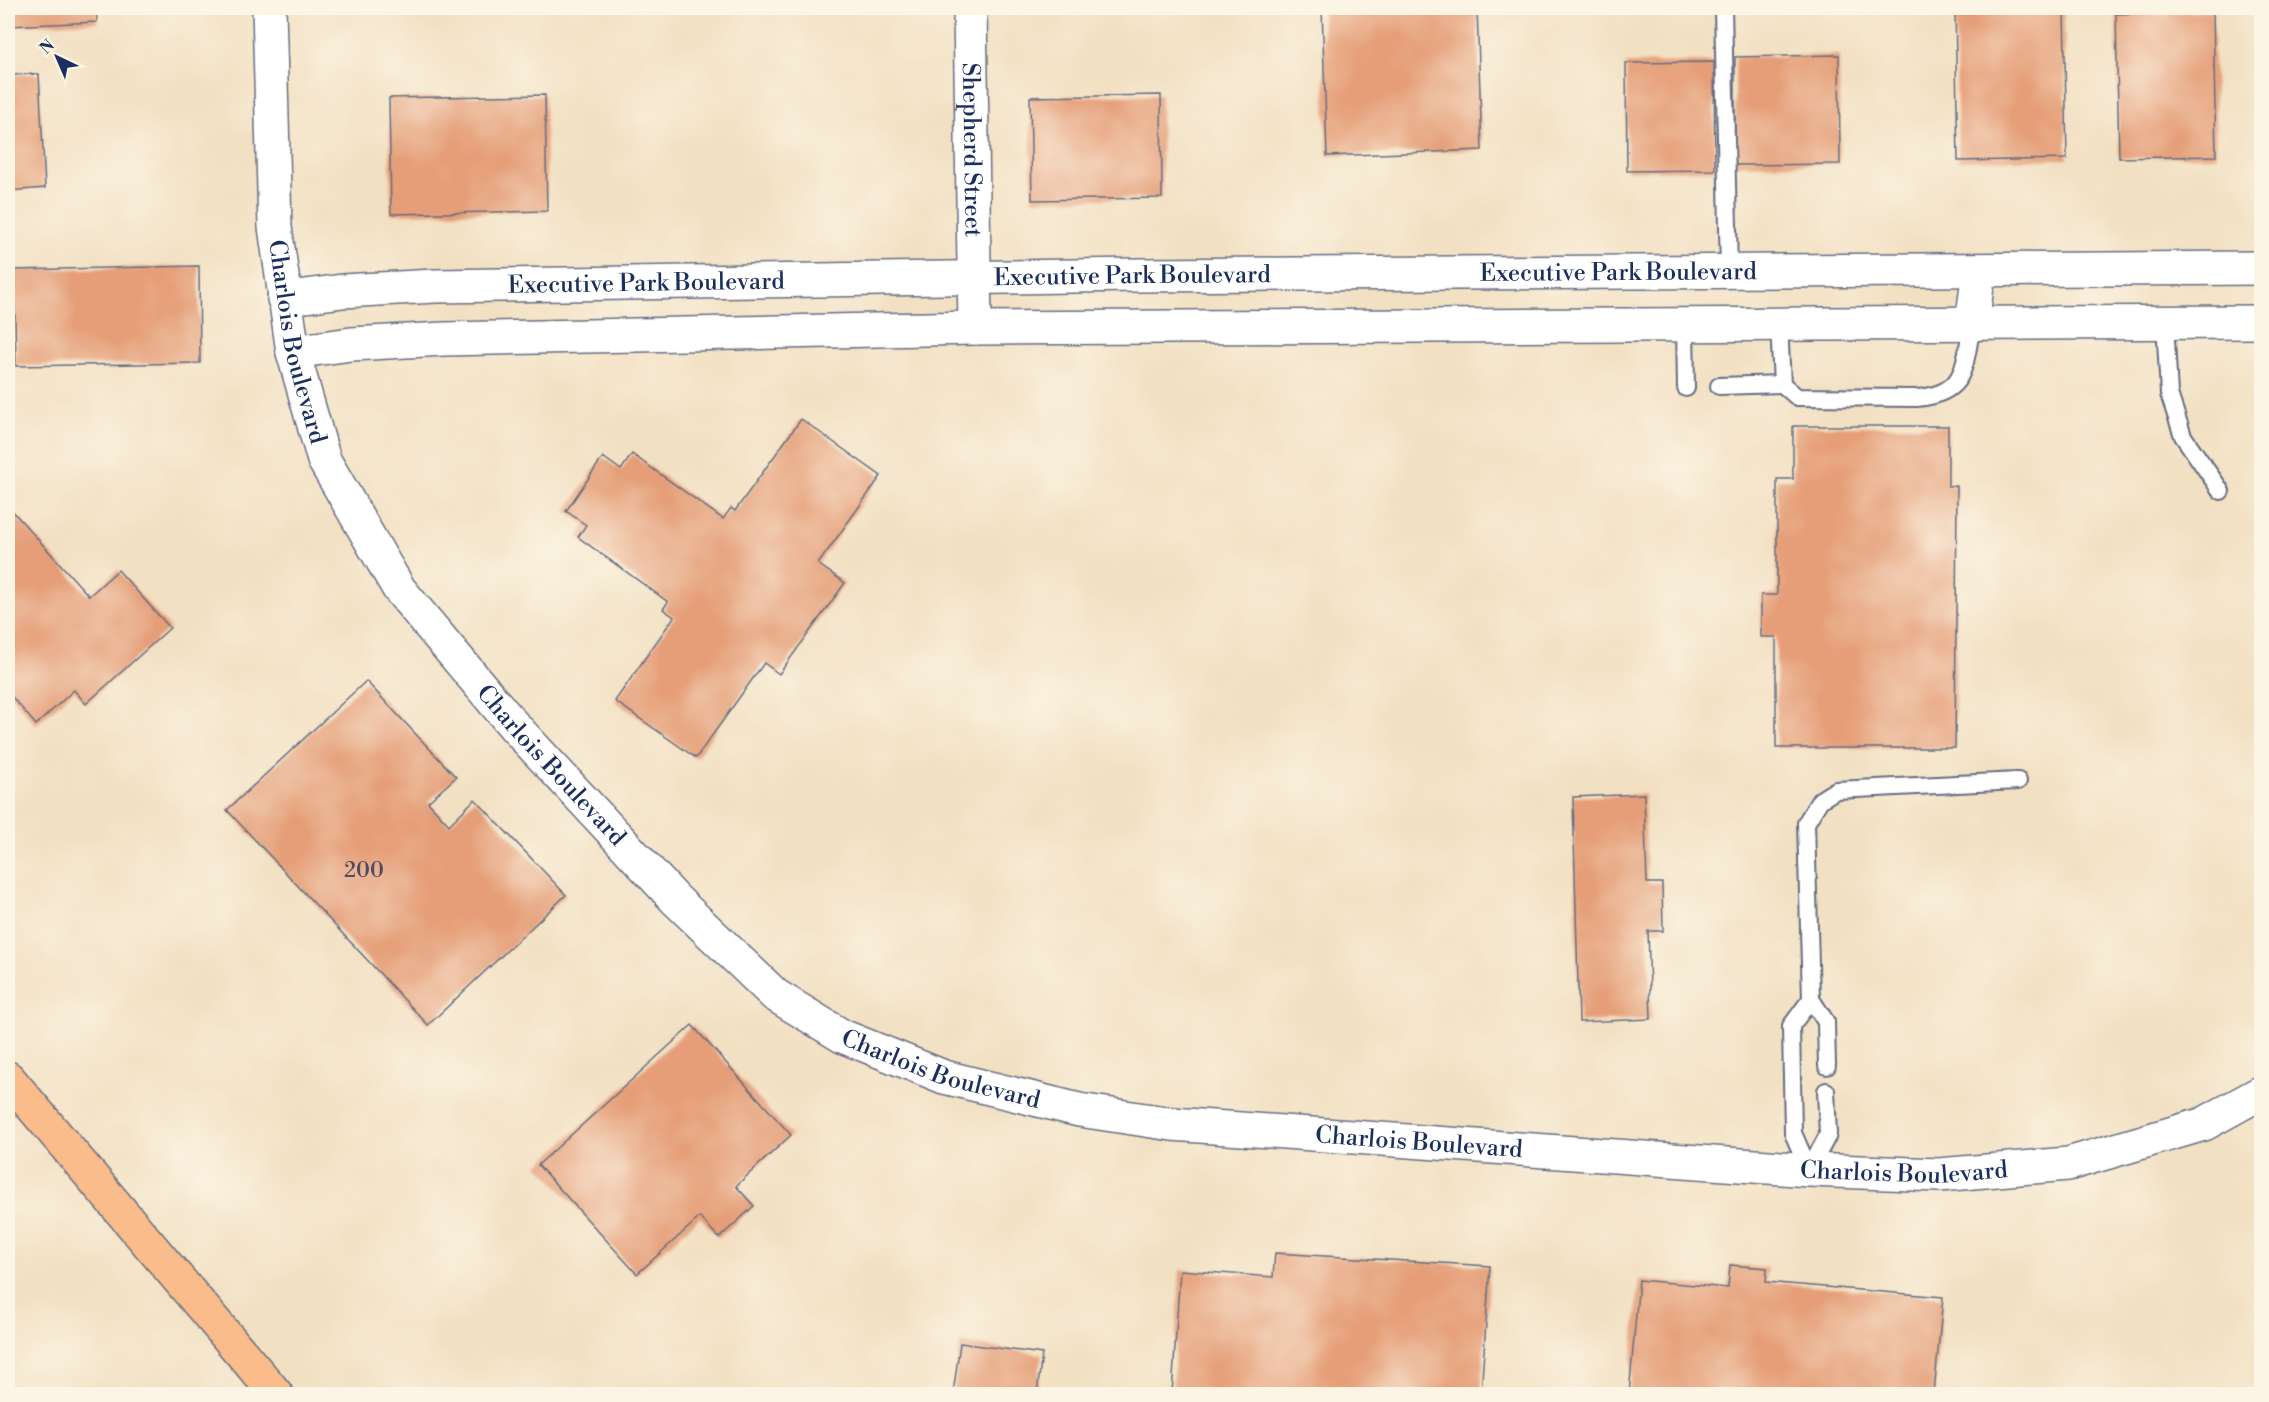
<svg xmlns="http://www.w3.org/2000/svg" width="2269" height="1402" font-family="'Libre Bodoni',serif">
<rect width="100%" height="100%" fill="#fcf5e5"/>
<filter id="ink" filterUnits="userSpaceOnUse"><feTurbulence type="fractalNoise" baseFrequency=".0167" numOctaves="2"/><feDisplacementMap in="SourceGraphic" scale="12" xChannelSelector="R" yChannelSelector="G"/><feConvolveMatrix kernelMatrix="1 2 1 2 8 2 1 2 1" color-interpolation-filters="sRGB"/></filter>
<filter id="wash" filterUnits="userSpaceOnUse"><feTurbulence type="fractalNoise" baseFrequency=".008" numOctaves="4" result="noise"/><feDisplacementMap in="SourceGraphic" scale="24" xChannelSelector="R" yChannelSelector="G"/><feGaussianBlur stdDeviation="1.35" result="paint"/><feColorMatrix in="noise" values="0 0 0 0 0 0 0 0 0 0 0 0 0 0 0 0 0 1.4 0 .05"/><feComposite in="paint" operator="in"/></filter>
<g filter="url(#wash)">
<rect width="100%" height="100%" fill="#f2e0c2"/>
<g id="blocks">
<!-- building -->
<g fill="#e59e77">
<polygon points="8,8 96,8 97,22 8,26"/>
<polygon points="1322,8 1477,8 1482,150 1327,156"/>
<polygon points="1955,8 2064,8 2067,159 1958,161"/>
<polygon points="2213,11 2216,156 2119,158 2116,14"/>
<polygon points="1839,55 1840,164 1735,165 1735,57"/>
<polygon points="1714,62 1715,170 1627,171 1626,63"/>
<polygon points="39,74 45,188 8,191 8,75"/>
<polygon points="545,95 547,211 391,214 389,98"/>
<polygon points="1161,95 1162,198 1032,200 1030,97"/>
<polygon points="199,266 200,363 16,366 14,270"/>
<polygon points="801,419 881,476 818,564 845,583 779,674 764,663 696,758 615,701 674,617 663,609 668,602 578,537 586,525 566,511 603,457 621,470 632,454 723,519 731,508 735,511"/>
<polygon points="1793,426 1948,426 1948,486 1957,486 1955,748 1776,748 1776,637 1761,637 1761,595 1777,595 1777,479 1793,479"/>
<polygon points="8,506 89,596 118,570 170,628 86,704 74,690 36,725 8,692"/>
<polygon points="366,681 456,777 428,802 449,825 475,799 566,895 428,1025 227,810"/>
<polygon points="1644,794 1647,883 1662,883 1663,931 1648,931 1651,1019 1579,1022 1573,797"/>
<polygon points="692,1025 791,1135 736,1186 754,1206 719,1238 700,1217 637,1274 538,1165"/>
<polygon points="1275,1253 1490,1266 1481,1394 1172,1394 1180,1270 1273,1277"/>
<polygon points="1730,1265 1767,1268 1766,1282 1943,1297 1934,1394 1629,1394 1639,1280 1728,1288"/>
<polygon points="960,1343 1042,1354 1037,1394 953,1394"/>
</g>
</g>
</g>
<g filter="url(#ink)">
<use href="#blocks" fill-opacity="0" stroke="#666d81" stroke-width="1.5"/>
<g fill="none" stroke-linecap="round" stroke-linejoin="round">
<!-- lane casing -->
<g stroke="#666d81" stroke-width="20">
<g id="lane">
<polyline points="1723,8 1729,271"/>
<polyline points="2165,322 2169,394 2183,436 2221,491"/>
<polyline points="1685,325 1686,388"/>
<path d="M1779,325L1782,384L1797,397L1917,398C1967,394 1964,365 1972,325"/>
<polyline points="1719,386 1782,384"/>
<polyline points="1811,999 1826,1022 1827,1066"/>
<polyline points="1809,1170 1793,1133 1791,1026 1811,999 1806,823 1820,800 1836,790 2018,781"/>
<polyline points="1809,1170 1828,1135 1826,1091"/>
</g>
</g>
<!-- street casing -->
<g stroke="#666d81" stroke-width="36">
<g id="street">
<path id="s1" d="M269,8L275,227L293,352L324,460L399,589L514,726L675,899L775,995L842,1036L944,1077L1079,1110L1172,1124L1809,1170L1939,1175L2068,1164L2204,1124L2262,1092"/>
<path id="s2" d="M970,8L975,328"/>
<path id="s3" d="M284,299L342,291L435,286L1136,275L2262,268"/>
<polyline points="1972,325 1979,270"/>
<polyline points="293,352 351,344 444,339 975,328 2262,322"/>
</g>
</g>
<!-- highway casing -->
<g stroke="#666d81" stroke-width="36">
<polyline id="highway" points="8,1078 276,1394"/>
</g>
<!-- lane -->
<use href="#lane" stroke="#fff" stroke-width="16"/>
<!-- street -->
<use href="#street" stroke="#fff" stroke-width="33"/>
<!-- highway -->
<use href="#highway" stroke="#f9bc8a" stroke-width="33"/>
</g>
</g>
<g text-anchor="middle" stroke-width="5" stroke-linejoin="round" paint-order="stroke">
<!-- number labels -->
<g font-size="21" fill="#4e4b64">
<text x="364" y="877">200</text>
</g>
<!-- street labels -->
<g font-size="24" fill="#1b2f5e" stroke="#fcf5e5">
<text dy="8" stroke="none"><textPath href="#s2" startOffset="142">Shepherd Street</textPath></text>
<text dy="8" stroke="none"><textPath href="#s3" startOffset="1335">Executive Park Boulevard</textPath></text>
<text dy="8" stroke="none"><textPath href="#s3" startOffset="849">Executive Park Boulevard</textPath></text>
<text dy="8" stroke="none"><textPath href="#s3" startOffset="363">Executive Park Boulevard</textPath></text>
<text dy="8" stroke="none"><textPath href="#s1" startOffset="336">Charlois Boulevard</textPath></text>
<text dy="8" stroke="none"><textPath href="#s1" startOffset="840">Charlois Boulevard</textPath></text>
<text dy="8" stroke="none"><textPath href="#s1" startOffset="1344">Charlois Boulevard</textPath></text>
<text dy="8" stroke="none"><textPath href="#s1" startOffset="1830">Charlois Boulevard</textPath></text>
<text dy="8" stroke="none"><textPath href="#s1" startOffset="2316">Charlois Boulevard</textPath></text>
</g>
</g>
<!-- margin -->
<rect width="2269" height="1402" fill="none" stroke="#fcf5e5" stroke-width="30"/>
<!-- north arrow -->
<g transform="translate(57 57) rotate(316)" stroke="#fcf5e5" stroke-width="4.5" paint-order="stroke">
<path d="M0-4.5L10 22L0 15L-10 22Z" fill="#1b2f5e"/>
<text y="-9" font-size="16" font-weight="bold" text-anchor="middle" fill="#1b2f5e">N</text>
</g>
</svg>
